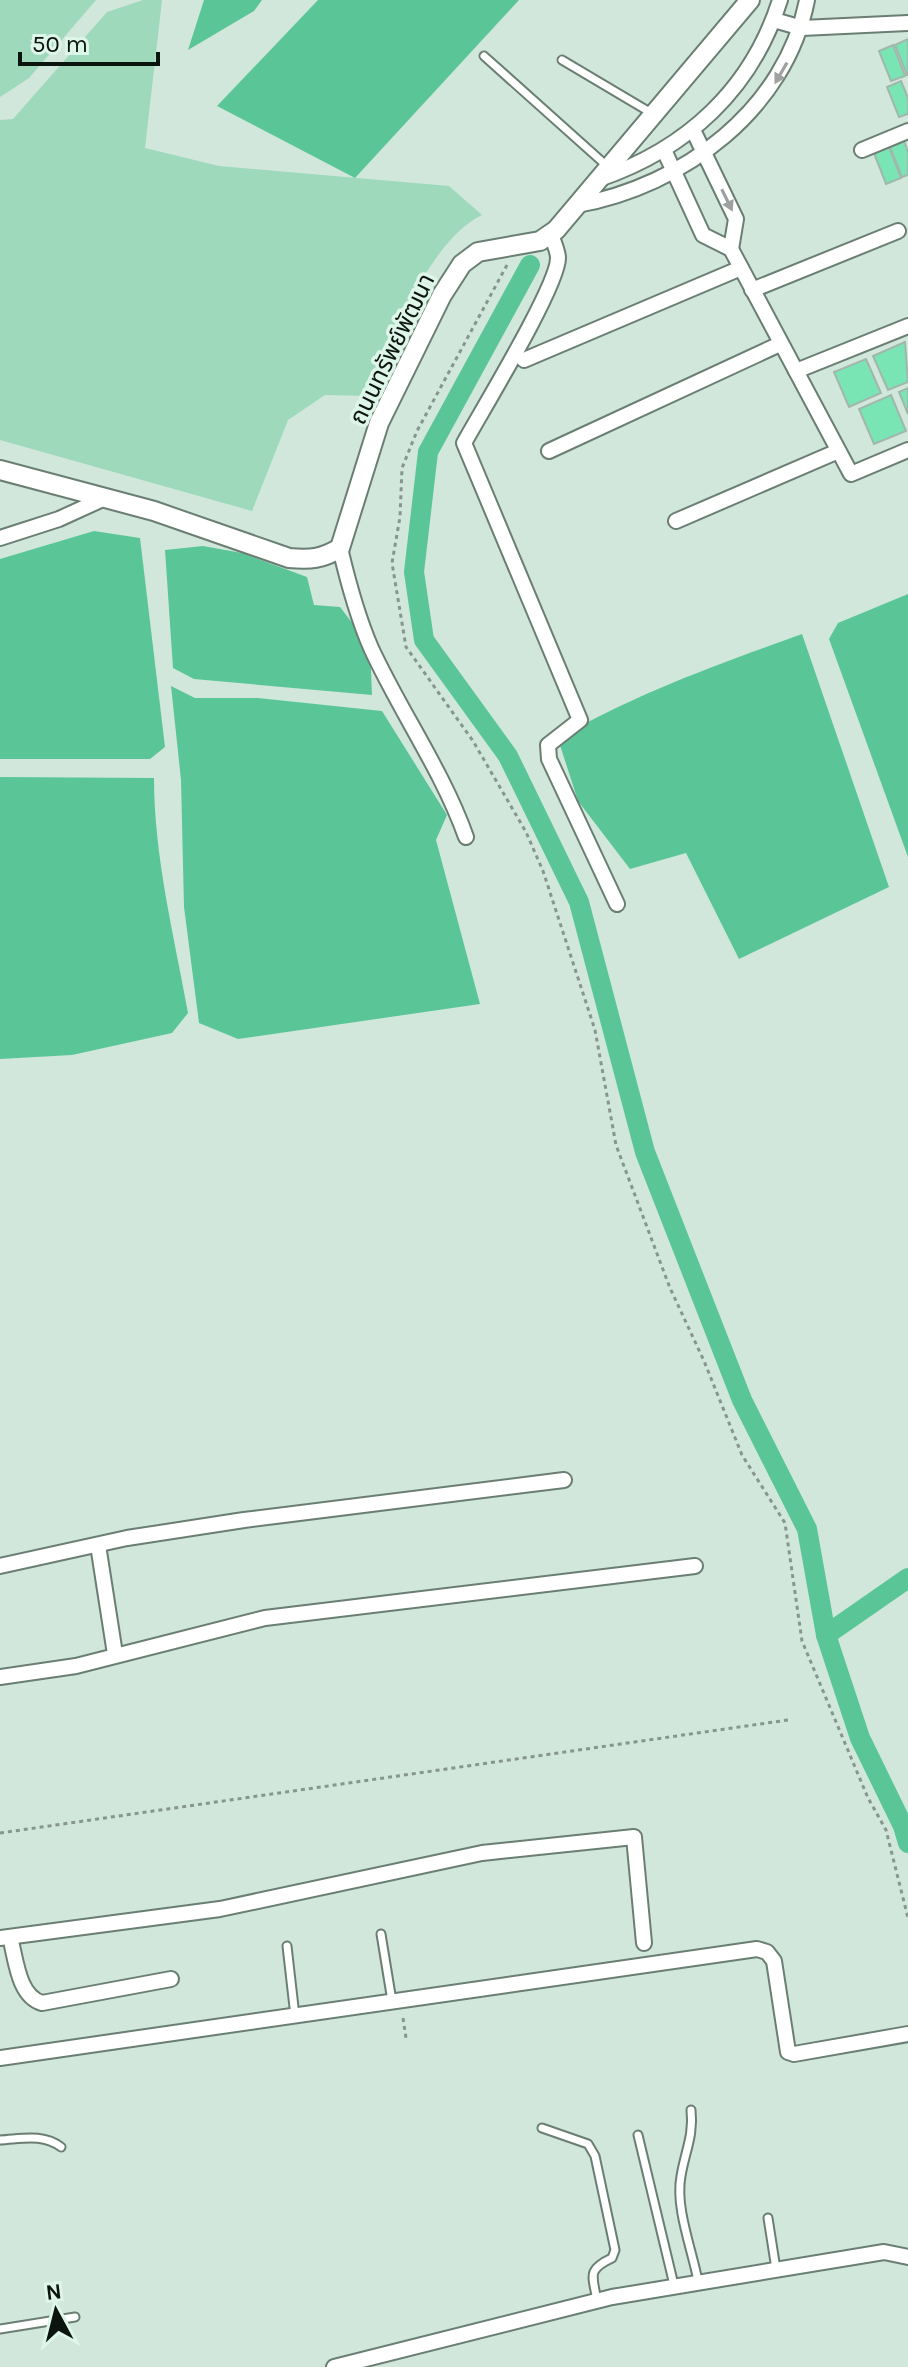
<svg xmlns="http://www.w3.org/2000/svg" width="908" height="2367" font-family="Karla,'Noto Sans Thai',sans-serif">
<rect width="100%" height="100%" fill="#d1e7db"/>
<!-- green -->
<g fill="#9ed9bc">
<polygon points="0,0 96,0 29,78 0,97"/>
<path d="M143,0H162L145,148L219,166L449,186L482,215C428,241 391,343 367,396L325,395L288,420L252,511L0,440V120L13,119L107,12Z"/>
</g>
<!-- water -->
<g fill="#5ac697">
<polygon points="204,0 262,0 254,11 188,50"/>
<polygon points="318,0 519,0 355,178 217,106"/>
<polygon points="94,531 140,538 165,747 150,759 0,759 0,559"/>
<polygon points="203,546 242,553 307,577 314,605 340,607 370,646 372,695 194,679 173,668 165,550"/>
<polygon points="908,594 908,857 829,639 838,623"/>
<path d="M802,634L889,887L739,959L686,853L630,869L578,801L558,739C634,694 719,664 802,634Z"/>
<polygon points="171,686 195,698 258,698 382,711 447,815 436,840 480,1004 238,1039 199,1023 184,907 181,780"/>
<path d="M0,777L154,778C154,857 174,935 188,1013L172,1033L72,1055L0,1059Z"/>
</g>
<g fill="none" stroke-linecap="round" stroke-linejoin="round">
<!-- canal -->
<g stroke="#5ac697" stroke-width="20">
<polyline points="530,265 428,452 414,572 424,640 508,756 579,902 645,1152 742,1400 807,1529 826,1635 860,1738 903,1826 908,1843"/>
<polyline points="826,1635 908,1578"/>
</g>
</g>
<!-- building -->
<g fill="#79e4b4" stroke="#a2b7ac" stroke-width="2">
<polygon points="908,39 908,75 907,75 895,45"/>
<polygon points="893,45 905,76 891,81 879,51"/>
<polygon points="901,81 908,98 908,114 899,117 887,87"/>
<polygon points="904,141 908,152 908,175 902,177 890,147"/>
<polygon points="889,147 901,178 886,184 874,153"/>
<polygon points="905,342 908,382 888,390 873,356"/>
<polygon points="866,359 881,393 849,407 834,372"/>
<polygon points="908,388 908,414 899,392"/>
<polygon points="891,395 906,431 874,444 859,409"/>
</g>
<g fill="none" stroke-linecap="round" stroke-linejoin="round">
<!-- service casing -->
<g stroke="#6a7e73" stroke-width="11">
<g id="service">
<polyline points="484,56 607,166"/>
<polyline points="562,60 653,114"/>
<polyline points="381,1934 392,2001"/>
<polyline points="287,1946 295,2016"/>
<path d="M691,2110C694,2135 685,2152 681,2176C675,2208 692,2249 698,2281"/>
<path d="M542,2128L588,2144L595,2156L615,2250L612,2258C586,2270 593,2276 597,2301"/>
<polyline points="638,2135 674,2285"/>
<path d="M0,2140C21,2139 43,2133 61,2147"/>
<polyline points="768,2218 776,2269"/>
<polyline points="0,2329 75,2317"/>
</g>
</g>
<!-- minor casing -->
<g stroke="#6a7e73" stroke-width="18">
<g id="minor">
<polyline points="774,20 802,28 908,23"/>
<polyline points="664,150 703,235 731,249 736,219 693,130"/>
<polyline points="862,150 908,131"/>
<path d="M599,179C687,149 752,89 780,0"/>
<path d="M577,205C684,186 786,109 807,0"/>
<path d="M551,234C553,241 558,251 558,258C558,286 481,412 464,443L580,720L548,745L549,759L617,904"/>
<polyline points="731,249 851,474 908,450"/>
<polyline points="752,290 898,231"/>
<polyline points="524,360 741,268"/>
<polyline points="796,371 908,326"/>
<polyline points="549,451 780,344"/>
<polyline points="676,521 836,452"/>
<polyline points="0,538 59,519 105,498"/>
<path d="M340,548C348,582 357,616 371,648C401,713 442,770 466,837"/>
<polyline points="98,1545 115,1654"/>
<polyline points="0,1566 127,1538 244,1520 564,1480"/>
<polyline points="0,1677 76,1666 265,1618 695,1566"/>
<path d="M10,1937C16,1959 18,1996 42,2003L171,1979"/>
<polyline points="0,1938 220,1909 482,1853 634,1837 644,1943"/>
<polyline points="0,2058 757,1949 767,1952 774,1961 788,2052 794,2054 908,2034"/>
<polyline points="334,2367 612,2297 884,2252 908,2257"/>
</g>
</g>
<!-- tertiary casing -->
<g stroke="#6a7e73" stroke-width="22">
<path id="tertiary" d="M0,470L154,511L289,558C310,560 322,559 340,548L379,423L442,295L462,264L478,252L540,241L556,230L750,0"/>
</g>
<!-- path -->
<g stroke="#86968d" stroke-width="3" stroke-dasharray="4 4" stroke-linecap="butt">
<polyline points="507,265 417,431 402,468 400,517 392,563 406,647 473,741 526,832 543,871 595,1030 616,1145 670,1288 704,1361 742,1455 785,1523 802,1641 868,1798 886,1830 908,1918"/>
<polyline points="0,1833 788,1720"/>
<polyline points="403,2018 406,2038"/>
</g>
<!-- service -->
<use href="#service" stroke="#fff" stroke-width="7"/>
<!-- minor -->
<use href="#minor" stroke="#fff" stroke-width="14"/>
<!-- tertiary -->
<use href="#tertiary" stroke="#fff" stroke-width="18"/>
</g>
<!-- one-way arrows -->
<defs><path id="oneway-solid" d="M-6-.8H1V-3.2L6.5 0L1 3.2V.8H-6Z" transform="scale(2)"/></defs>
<g fill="#9ea19f">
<use href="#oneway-solid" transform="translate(781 73) rotate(120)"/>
<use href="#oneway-solid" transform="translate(727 200) rotate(64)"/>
</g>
<g text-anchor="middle" stroke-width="7" stroke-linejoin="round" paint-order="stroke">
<!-- street labels -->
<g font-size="24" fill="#0c1410" stroke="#def5e9">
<text transform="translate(392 349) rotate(-64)" y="8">ถนนทรัพย์พัฒนา</text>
</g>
</g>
<!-- north arrow -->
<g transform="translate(56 2311) rotate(353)" stroke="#def5e9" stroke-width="6" paint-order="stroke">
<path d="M0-6L14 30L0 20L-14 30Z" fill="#0c1410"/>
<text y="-12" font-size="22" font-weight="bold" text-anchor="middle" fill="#0c1410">N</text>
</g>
<!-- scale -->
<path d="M20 52v12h138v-12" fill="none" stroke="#0c1410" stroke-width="4"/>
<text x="32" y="52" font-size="24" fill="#0c1410" stroke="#def5e9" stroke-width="6" paint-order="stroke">50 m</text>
</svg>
